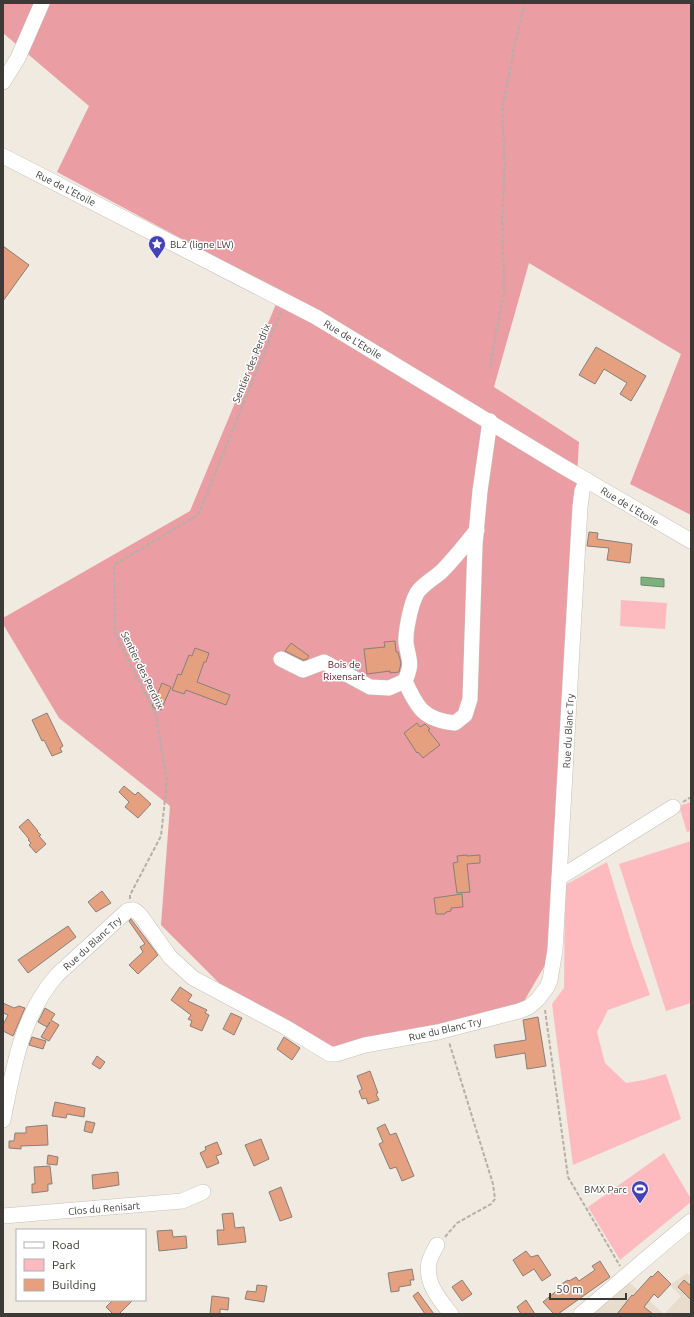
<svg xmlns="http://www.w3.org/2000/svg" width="694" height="1317" font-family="Ubuntu,sans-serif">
<rect width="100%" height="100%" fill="#f0eae0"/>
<!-- built -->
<g fill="#e8ddcd">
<polygon points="687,1273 691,1277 691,1314 664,1314 681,1296 670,1285"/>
<polygon points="629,1282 664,1314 589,1314"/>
</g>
<!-- green -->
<g fill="#fdbbbf">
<polygon points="621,600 667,603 665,629 620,626"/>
<polygon points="691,802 691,831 687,832 679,806"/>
<polygon points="691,841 691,1003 666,1011 619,864"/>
<polygon points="607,862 632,944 650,995 608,1010 597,1032 605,1063 626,1083 644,1080 666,1074 681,1119 573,1165 552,1004 564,988 565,885"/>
<polygon points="664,1153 691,1199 691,1202 620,1260 588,1207"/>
</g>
<!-- forest -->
<polygon fill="#ea9da3" points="3,3 691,3 691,515 630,484 681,354 529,263 494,387 579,442 548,960 520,1008 324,1054 223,987 161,925 170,806 59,718 3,624 3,618 190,511 281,292 57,172 89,106 3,33"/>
<!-- water -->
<polygon fill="#7eb17d" stroke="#6a8d68" points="641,577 664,579 664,587 641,585"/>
<!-- building -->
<g fill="#e4a07f" stroke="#897f7a">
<polygon points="3,246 29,265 3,301"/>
<polygon points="596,347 646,376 631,401 620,394 627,383 604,369 595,384 579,375"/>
<polygon points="589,532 598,533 597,539 632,544 630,563 607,560 609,548 587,546"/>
<polygon points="395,641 396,652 398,652 401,663 399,672 390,673 390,671 367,674 364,649 385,647 384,642"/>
<polygon points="291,643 309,656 307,659 303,660 285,651"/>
<polygon points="195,648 209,653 206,662 204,662 197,682 230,695 226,705 186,690 184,694 172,690 178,674 181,675 189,655 192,656"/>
<polygon points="162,683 171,687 161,710 152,707"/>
<polygon points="47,713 63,746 60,748 62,752 52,756 44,740 42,741 32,720"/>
<polygon points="417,723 420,727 425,724 430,729 428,730 440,745 423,758 418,752 417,753 404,733"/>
<polygon points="124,786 135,795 138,792 151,804 138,818 125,807 129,802 119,792"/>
<polygon points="28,819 38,831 37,831 41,835 39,836 46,844 36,853 29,845 31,843 28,840 29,839 19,827"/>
<polygon points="467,855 467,856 480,855 480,863 467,864 470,892 457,893 453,863 458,862 457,856"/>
<polygon points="102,891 111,903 96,912 88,902"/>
<polygon points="462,894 463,907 451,908 451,911 446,912 445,914 436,914 434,898"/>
<polygon points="131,919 158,955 138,974 129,965 143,952 140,947 145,944 129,921"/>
<polygon points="68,926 76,937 28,973 18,960"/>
<polygon points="180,987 192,995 188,1001 207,1010 205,1013 209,1015 202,1031 190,1026 192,1021 188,1019 191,1015 171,1000"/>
<polygon points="3,1003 14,1008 19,1006 25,1008 13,1036 3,1031 3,1025 8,1015 3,1013"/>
<polygon points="45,1008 55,1014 51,1020 59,1025 49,1041 41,1037 50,1022 47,1027 38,1022"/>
<polygon points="231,1013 242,1018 234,1035 223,1029"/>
<polygon points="538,1017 546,1066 527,1069 525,1053 496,1058 494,1045 526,1040 523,1020"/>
<polygon points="32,1037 46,1041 43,1049 29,1045"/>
<polygon points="284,1037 300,1048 292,1060 277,1049"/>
<polygon points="97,1056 105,1062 100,1069 92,1064"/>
<polygon points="370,1071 378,1093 376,1094 379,1100 368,1104 366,1098 362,1099 359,1091 362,1089 357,1076"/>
<polygon points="55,1102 85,1108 84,1117 67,1114 66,1118 52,1116"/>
<polygon points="86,1121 95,1123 92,1133 84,1131"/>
<polygon points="385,1124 390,1135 396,1133 414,1176 402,1181 396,1167 390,1169 379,1144 383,1142 377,1128"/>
<polygon points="47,1125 48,1145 21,1146 21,1149 9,1148 9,1141 14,1141 15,1133 26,1133 26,1127"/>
<polygon points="261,1139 269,1159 254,1166 245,1145"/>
<polygon points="217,1142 222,1154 216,1156 219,1163 207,1168 200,1153 206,1150 205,1147"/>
<polygon points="48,1155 58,1157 57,1165 47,1164"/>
<polygon points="50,1166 52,1184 48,1184 48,1191 32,1193 32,1184 35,1184 34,1167"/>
<polygon points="118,1172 119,1185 93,1189 92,1175"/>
<polygon points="281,1187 292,1217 280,1221 269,1192"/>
<polygon points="233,1213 235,1228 244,1227 246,1242 218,1245 217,1230 224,1230 222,1214"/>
<polygon points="172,1230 173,1237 186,1236 187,1248 159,1251 157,1231"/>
<polygon points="526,1251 531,1257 538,1255 551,1275 542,1281 534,1269 523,1276 513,1260"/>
<polygon points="600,1261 610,1277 558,1314 554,1314 543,1302 560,1288 558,1286 568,1280 569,1281 576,1277 579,1281 595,1270 592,1266"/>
<polygon points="412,1269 414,1280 410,1280 411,1285 399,1287 399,1291 391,1292 388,1273"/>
<polygon points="658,1271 671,1284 658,1298 654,1294 644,1307 653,1314 617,1314 632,1295 633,1296 651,1276 652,1277"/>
<polygon points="462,1280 472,1294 462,1301 452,1287"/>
<polygon points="684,1280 691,1286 691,1300 678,1287"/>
<polygon points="257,1285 267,1286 264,1302 245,1299 247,1291 256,1292"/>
<polygon points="418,1292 434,1314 425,1314 413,1296"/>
<polygon points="212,1296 229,1298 228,1310 220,1309 220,1314 210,1314"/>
<polygon points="113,1300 133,1300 119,1314 113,1314 106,1307"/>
<polygon points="526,1300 535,1314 521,1314 517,1307"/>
</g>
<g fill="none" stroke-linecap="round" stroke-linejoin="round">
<!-- minor casing -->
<g stroke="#c6c0b7" stroke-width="16">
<g id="minor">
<polyline points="3,82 18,58 42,3"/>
<polyline points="3,156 316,317 562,466 691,541"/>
<path d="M281,659L303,670L324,662L370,687L389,688L405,681C417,708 424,720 455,723L465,715L470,699L475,545L480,491L490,421"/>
<path d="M405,681C413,662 409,662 406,643C405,632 411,604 416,595C419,587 434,578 441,572C454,559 465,545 477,530"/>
<polyline points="559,878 673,807"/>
<path d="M3,1120C13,1070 21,1016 57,975L127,911C134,908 136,911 141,916L170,957L193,978L285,1027L330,1054H336L365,1045L438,1032L519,1011L529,1007L538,999L547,987L550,980L555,950L580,507L582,491L587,480"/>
<polyline points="3,1216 182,1201 203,1192"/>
<path d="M437,1245C434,1250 431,1256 429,1262C425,1283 439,1299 451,1314"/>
<path d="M581,1314C618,1283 654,1251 691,1221"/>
</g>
</g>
<!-- path -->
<g stroke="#b4b0a8" stroke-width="2" stroke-dasharray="4 2" stroke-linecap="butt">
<polyline points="490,368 504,290 502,219 505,164 502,110 514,48 525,3"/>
<polyline points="683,802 691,797"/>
<polyline points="130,899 130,895 161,836 167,781 156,715 115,633 114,565 198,515 281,312"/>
<polyline points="545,1010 568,1177 620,1266"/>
<polyline points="445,1237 457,1223 491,1204 495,1199 493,1184 449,1042"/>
</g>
<!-- minor -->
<use href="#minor" stroke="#fff" stroke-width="15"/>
</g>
<!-- icons -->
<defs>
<g id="sight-pin" transform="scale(0.9)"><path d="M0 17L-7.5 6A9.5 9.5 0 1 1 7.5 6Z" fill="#4442b7" stroke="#fff"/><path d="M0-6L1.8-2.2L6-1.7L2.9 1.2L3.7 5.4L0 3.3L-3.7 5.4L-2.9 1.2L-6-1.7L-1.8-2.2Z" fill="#fff"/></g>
<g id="stadium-pin" transform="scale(0.9)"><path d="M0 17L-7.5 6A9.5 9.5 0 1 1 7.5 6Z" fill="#4442b7" stroke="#fff"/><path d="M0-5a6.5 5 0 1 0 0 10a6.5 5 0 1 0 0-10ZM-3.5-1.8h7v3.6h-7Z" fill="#fff"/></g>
</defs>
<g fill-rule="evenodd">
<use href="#sight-pin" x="157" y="244"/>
<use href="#stadium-pin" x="640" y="1189"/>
</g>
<g text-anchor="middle" stroke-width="3" stroke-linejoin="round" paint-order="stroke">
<!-- street labels -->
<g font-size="10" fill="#3c3a36" stroke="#fff">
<text transform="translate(66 188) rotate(27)" y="4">Rue de L'Etoile</text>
<text transform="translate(353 339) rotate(31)" y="4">Rue de L'Etoile</text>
<text transform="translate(251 363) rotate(-68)" y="4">Sentier des Perdrix</text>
<text transform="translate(630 506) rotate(31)" y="4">Rue de L'Etoile</text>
<text transform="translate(143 670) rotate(64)" y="4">Sentier des Perdrix</text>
<text transform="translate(568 731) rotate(-87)" y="4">Rue du Blanc Try</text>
<text transform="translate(92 943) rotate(-42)" y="4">Rue du Blanc Try</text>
<text transform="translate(445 1029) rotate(-13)" y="4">Rue du Blanc Try</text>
<text transform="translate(104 1208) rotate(-5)" y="4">Clos du Renisart</text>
</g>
<!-- poi labels -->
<g font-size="10" fill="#3c3a36" stroke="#fff" text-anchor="start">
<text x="170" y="248">BL2 (ligne LW)</text>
<text x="627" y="1193" text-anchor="end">BMX Parc</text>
</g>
<!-- park labels -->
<g font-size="10" fill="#670b22" stroke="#fff">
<text x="344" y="668">Bois de<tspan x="344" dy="12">Rixensart</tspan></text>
</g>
</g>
<!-- border -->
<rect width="694" height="1317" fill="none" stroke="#3c3a36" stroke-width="8"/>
<!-- legend -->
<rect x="16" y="1229" width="130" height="72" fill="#ffffff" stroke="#b1b0af"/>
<rect x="24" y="1242" width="20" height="6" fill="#ffffff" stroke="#b1b0af"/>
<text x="52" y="1249" font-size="12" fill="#3c3a36">Road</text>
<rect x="24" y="1259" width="20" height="12" fill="#fdbbbf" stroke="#b1b0af"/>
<text x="52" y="1269" font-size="12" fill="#3c3a36">Park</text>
<rect x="24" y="1279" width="20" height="12" fill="#e4a07f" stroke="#b1b0af"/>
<text x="52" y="1289" font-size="12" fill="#3c3a36">Building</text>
<!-- scale -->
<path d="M550 1293v6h76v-6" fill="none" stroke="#3c3a36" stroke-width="2"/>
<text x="556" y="1293" font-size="12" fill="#3c3a36" stroke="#ffffff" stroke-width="3" paint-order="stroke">50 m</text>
</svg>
